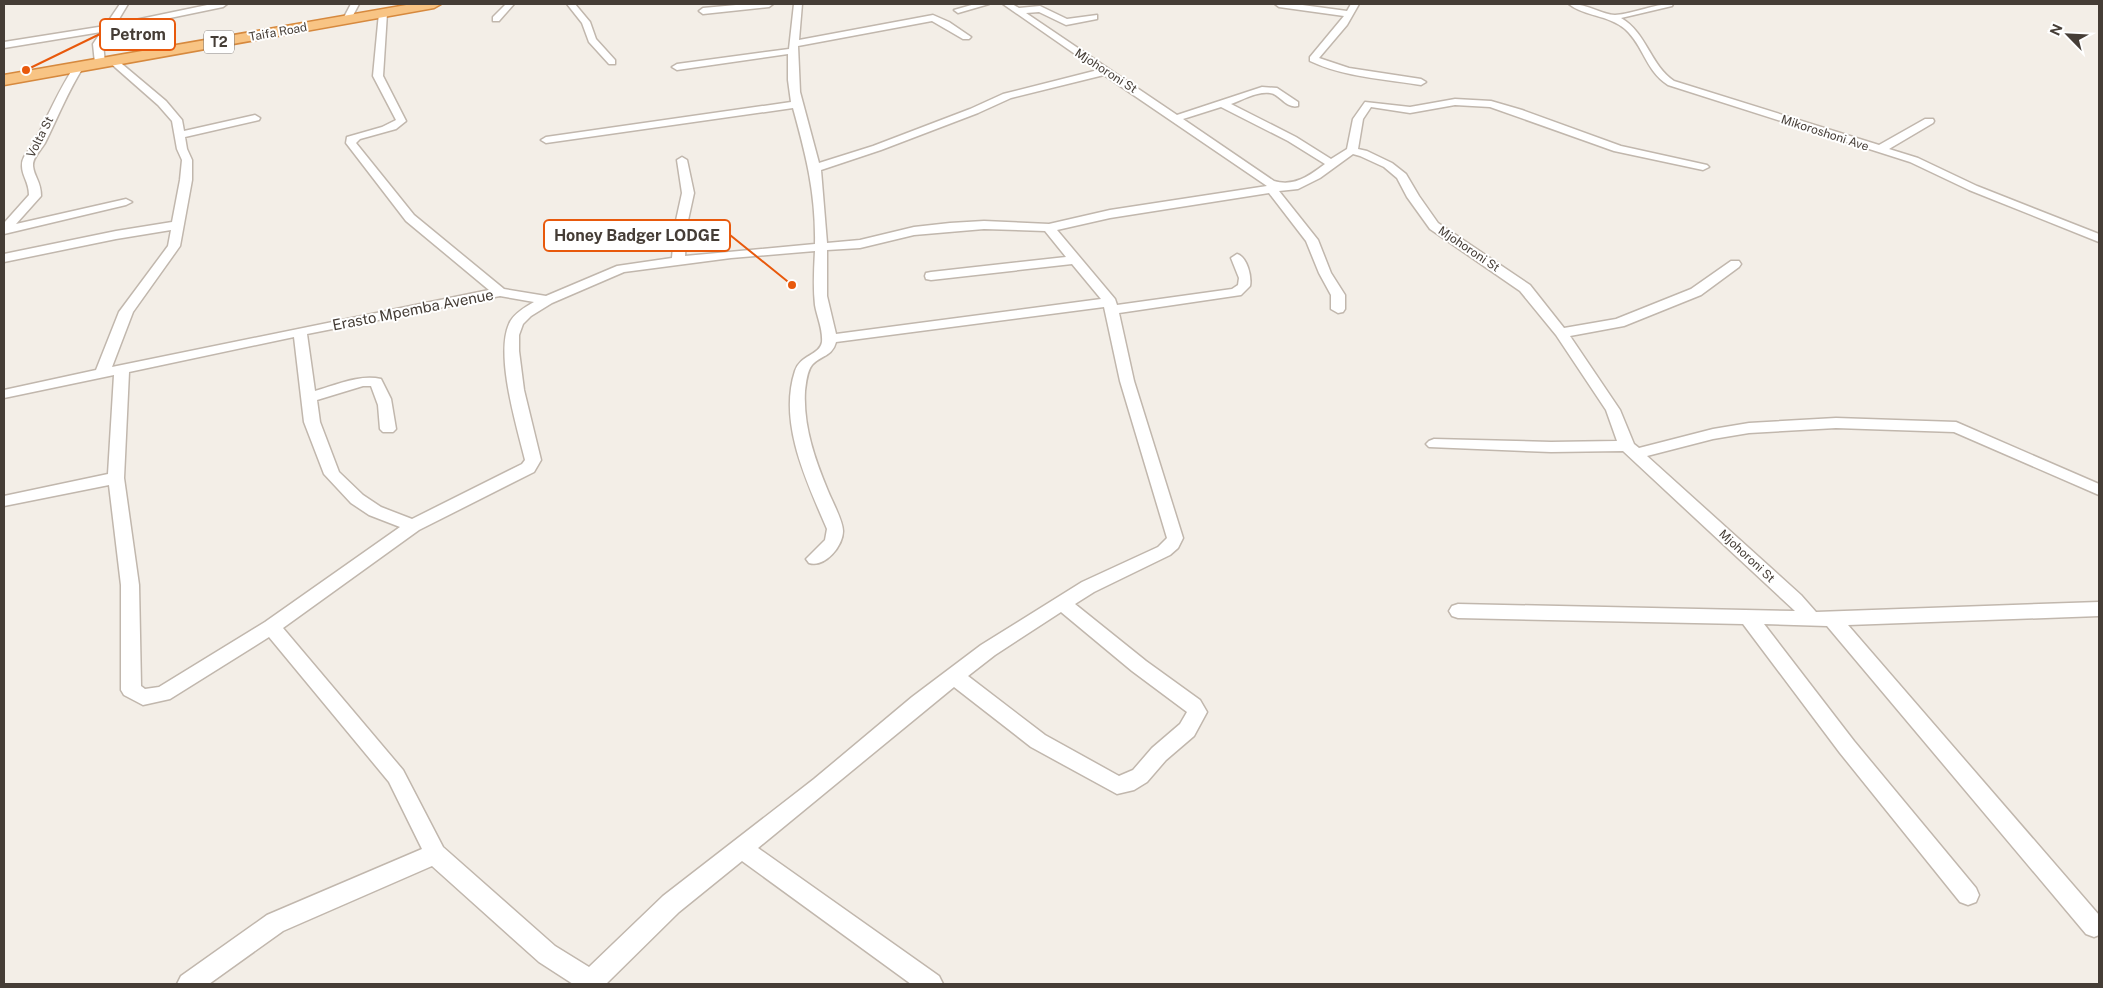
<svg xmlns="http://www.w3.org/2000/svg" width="2103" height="988" font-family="'Public Sans',sans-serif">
<rect width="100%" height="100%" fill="#f3eee7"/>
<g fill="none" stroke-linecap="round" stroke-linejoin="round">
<!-- minor casing -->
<g stroke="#c1b7ad" stroke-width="3">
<g id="minor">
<polygon points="120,4 128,4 116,24 212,4 227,4 223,7 112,30 103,44 105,63 100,66 95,63 93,44 101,32 4,48 4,42 105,26"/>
<polygon points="351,4 359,4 350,21 344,21 343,19"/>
<polygon points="506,4 514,4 499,21 493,21 493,17"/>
<polygon points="567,4 575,4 590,22 596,39 615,60 615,64 609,64 589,42 582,23"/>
<polygon points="747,4 773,4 769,7 703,14 699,11 703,8"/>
<path d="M794,4H802L799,40L933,15L949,22L971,37L969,39H963L932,21L798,46L800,92L819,163L873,146L970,109L1003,94L1098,70L1003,4H1012L1019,8L1040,6L1067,19L1097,15V19L1066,25L1039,12L1026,13L1177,115L1262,87L1277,88L1298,102V106C1286,109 1280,94 1270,93C1258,91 1242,100 1231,104L1296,137L1331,159L1347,149L1353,119L1365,102L1410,107L1455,99L1491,101L1522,110L1621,146L1707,165L1709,167L1703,170L1614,151L1490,107L1455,105L1410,113L1371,107L1363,119L1358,149L1367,151L1392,163L1406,174L1419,196L1438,223L1530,285L1564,328L1616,319L1691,289L1731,261H1739L1741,264L1739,267L1701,295L1624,326L1570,336L1620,410L1634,444L1639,448L1713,429L1749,423L1836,418L1956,422L2099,484V495L1954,432L1836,428L1749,433L1713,439L1647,456L1801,595L1816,612L2099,602V616L1848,625L2099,915V935L2094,937L2086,934L1827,626L1764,624L1854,741L1976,888L1979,895L1976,902L1968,905L1960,902L1840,753L1743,624L1458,618L1452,616L1449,611L1452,606L1458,604L1795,611L1623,451L1551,452L1429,447L1426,444L1429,441L1434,439L1551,442L1617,441L1606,410L1556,335L1520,291L1430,229L1407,197L1397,178L1384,167L1360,156L1353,154L1320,178L1298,189L1279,191L1318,240L1331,273L1345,295V309L1343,312L1338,313L1331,309V295L1319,273L1306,241L1269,193L1110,218L1057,230L1115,299L1117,305L1232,289L1238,285L1239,278L1231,258L1237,254C1247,257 1252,276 1250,286L1241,295L1119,313L1134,381L1183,538L1178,548L1170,555L1094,592L1075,604L1146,661L1200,700L1207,712L1194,736L1166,760L1147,782L1134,790L1117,794L1031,747L954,687L758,848L939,976L943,984H911L742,861L679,912L606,984H573L539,962L432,866L283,931L209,984H177L181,976L267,915L422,849L389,782L269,637L170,699L143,705L124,695L121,690V585L109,485L4,506V496L108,474L114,375L4,398V390L96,370L119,312L168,246L171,230L116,239L4,262V254L116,231L172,222L180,180L182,160L177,149L172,121L158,105L108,61L113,58L116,59L166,101L182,120L184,131L255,115L260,118L259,120L185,137L187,149L192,160V180L180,246L133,312L112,367L489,290L406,221L346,143L347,137L382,127L396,120L373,76L379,13L383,10L387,13L383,76L406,121L396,129L360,139L356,143L414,215L504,289L546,296L617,266L672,258L675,225L682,193L677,160L682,157L687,160L694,193L687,225L685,256L815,244C816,194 806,155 793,108L546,143L541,140L546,137L791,102L788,80V54L677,70L672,67L677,64L789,49ZM1104,75L1267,186L1110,210L1049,224L984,221L950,223L914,227L860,240L827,243L821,170L881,150L978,113L1011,98ZM1221,107L1288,141L1325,164C1309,176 1294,187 1274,181L1183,119ZM984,229L1045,231L1066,257L931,272L926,273L925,276L926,279L931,280L1072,264L1101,299L836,334L827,296V250L860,248L914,235ZM815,251C814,269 813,287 815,305C817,317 823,329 822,342C820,355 800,355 795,371C778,423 807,482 827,529L825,540L806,559L809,563C825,568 843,546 843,531C843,521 832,501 828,491C815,460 803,426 805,391C806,383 807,371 812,365C821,355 832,357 836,342L1104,307L1120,381L1167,538L1158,547L1082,582L981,645L912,697L814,779L663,896L589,967L555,946L443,847L403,770L283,628L419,530L534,472L541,460L524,390L519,351V335L523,324L531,316L552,303L624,272L731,258ZM500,296L534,302C525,307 513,314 509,324C495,356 517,427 525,460L522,464L412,519L381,507L363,495L339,472L320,422L317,400L363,386H371L378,405L380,429L383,432H393L396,429L391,399L381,379C360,374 336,385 315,391L307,334ZM294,337L304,422L324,474L351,503L369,515L400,527L265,622L159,687L145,689L141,686L139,585L124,478L129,372ZM1061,612L1132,671L1187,712L1180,724L1152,748L1133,770L1119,776L1045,735L968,676L995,655Z"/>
<polygon points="975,4 989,4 958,13 954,10"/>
<path d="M1275,4H1295L1347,11L1351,4H1359L1347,25L1319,58L1349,68L1421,79L1426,82L1421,85C1384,79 1344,77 1310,61V57L1344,16L1279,7Z"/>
<path d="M1569,4C1587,3 1602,15 1615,15C1634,14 1652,4 1673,4L1672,6L1621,18C1647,33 1650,65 1674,81L1879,145L1925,119H1933L1934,121L1933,123L1889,149L1918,158L1977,186L2099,234V242L1969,190L1910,162L1668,85C1645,70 1644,46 1625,29C1609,15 1583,16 1569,4Z"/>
<path d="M79,63L84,66C68,91 58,117 45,143C41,150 32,158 33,166C34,177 41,181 41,196L16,224L126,199L132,202L126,205L4,234V223L29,195C29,182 22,176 22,166C21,157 30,150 34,143C48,116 59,89 76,64Z"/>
</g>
</g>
<!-- trunk casing -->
<g stroke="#d6893e" stroke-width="3">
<polygon id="trunk" points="412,4 441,4 434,8 4,85 4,75"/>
</g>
<!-- minor -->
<use href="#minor" fill="#fff" fill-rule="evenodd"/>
<!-- trunk -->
<use href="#trunk" fill="#f8c484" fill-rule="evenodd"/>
</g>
<g text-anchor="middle" stroke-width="4" stroke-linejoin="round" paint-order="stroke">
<!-- far-street labels -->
<g font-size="12" fill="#453d36" stroke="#fff">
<text transform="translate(278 32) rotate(-10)" y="4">Taifa Road</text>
<text transform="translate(1106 71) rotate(33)" y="4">Mjohoroni St</text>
<text transform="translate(1825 133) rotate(18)" y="4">Mikoroshoni Ave</text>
<text transform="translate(40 137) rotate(-63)" y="4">Volta St</text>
<text transform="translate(1469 249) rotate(34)" y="4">Mjohoroni St</text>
<text transform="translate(1747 556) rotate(43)" y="4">Mjohoroni St</text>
</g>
<!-- shield labels -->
<rect fill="#fff" stroke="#7d7772" stroke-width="1" x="204" y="30.5" width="30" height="23" rx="4"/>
<g font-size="14" font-weight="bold" fill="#453d36">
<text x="219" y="47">T2</text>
</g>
<!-- street labels -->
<g font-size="15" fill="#453d36" stroke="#fff">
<text transform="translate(413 310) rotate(-11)" y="5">Erasto Mpemba Avenue</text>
</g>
</g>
<!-- callouts -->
<path fill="none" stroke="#e8590c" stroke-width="2" d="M26 70L100 34M792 285L730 235"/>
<g fill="#e8590c" stroke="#fff" stroke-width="2">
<circle cx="26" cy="70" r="5"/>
<circle cx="792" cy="285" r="5"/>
</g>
<g fill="#fff" stroke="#e8590c" stroke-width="2">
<rect x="100" y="19" width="75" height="31" rx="5"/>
<rect x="544" y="220" width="186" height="31" rx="5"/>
</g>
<g font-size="16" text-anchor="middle" font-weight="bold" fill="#453d36">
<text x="138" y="40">Petrom</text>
<text x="637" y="241">Honey Badger LODGE</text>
</g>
<!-- border -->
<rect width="2103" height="988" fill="none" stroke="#453d36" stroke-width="10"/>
<!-- north arrow -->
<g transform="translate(2068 35) rotate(294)" stroke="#ffffff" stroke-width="4" paint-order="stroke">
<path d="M0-4L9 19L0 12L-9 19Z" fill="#453d36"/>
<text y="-8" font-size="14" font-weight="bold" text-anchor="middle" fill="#453d36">N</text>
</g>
</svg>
